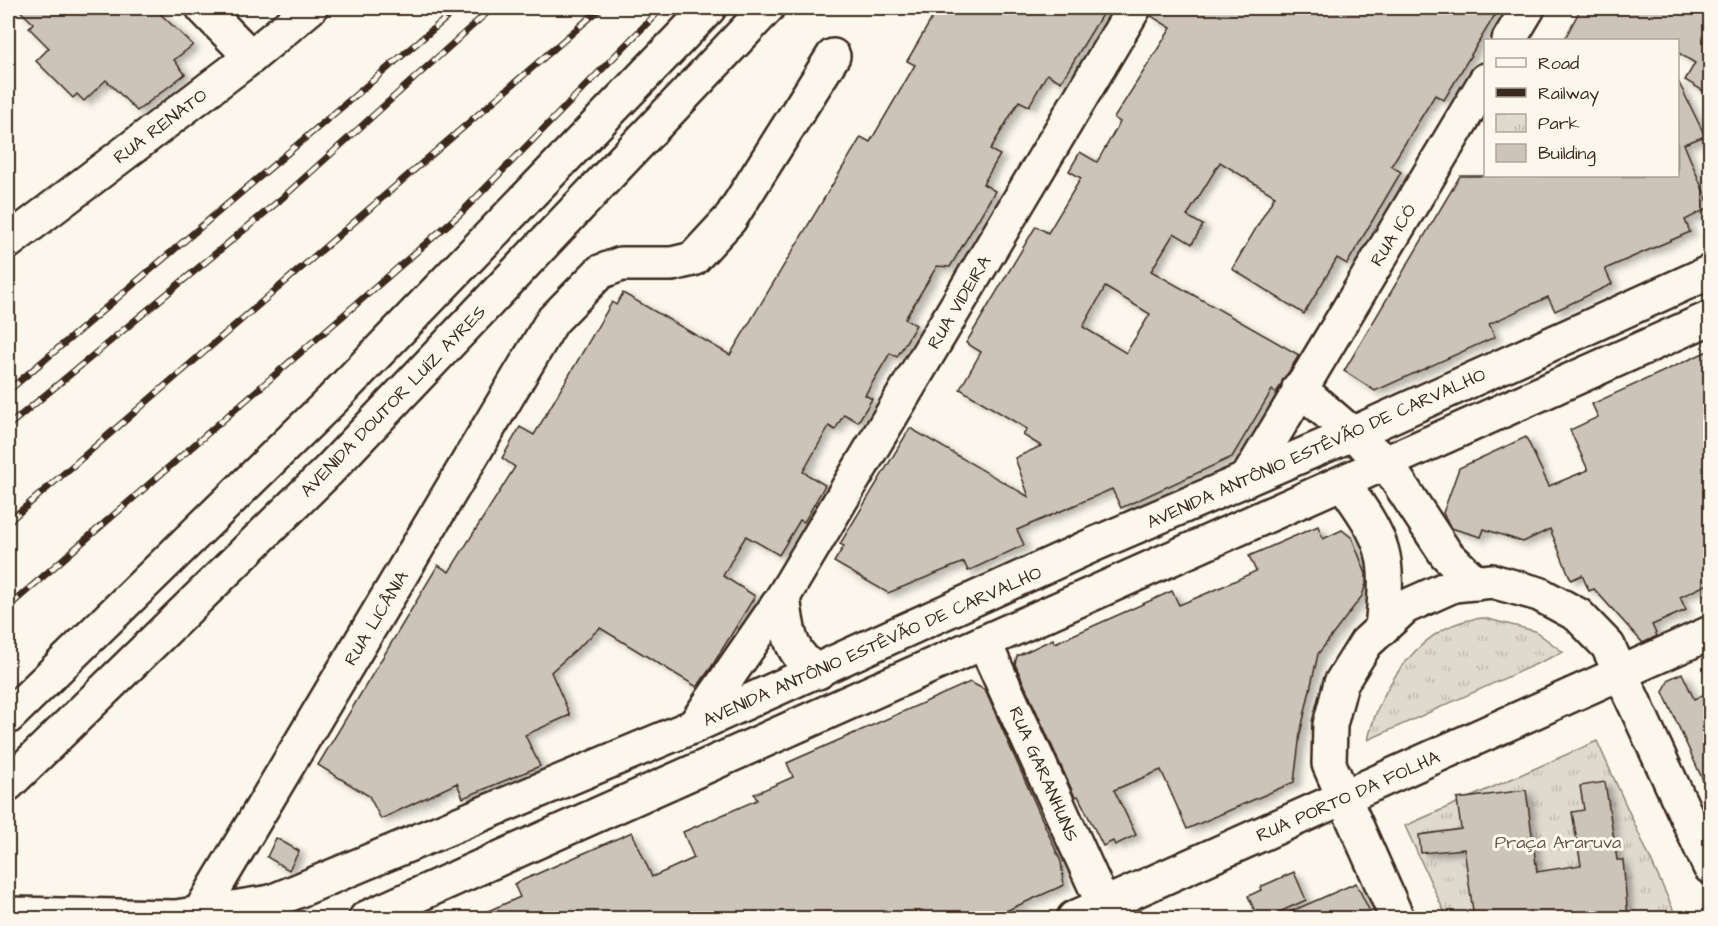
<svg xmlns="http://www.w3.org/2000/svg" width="1718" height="926" font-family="'Architects Daughter',sans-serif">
<defs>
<pattern id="park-tufts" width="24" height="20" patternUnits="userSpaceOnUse" patternTransform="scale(1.5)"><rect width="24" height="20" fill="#dfd9ce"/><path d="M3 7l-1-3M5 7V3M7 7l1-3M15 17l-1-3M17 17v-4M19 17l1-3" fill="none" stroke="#c0bab0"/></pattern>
<filter id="shadow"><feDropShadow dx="6" dy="4" stdDeviation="3" flood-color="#0004"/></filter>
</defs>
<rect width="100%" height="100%" fill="#fbf7ec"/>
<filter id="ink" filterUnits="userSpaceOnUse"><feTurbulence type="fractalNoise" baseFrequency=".0167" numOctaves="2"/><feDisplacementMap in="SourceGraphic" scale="12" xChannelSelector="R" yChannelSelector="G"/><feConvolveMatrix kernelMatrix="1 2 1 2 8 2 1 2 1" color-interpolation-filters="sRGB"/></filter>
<g filter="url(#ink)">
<!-- park -->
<g fill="url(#park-tufts)" stroke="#8d8276" stroke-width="1.5">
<path d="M1484,618L1535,631L1563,652L1368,740C1380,685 1423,621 1484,618Z"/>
<polygon points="1597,741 1677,918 1447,918 1405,826"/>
</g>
<!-- building -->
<g fill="#ccc4b9" stroke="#3b2a1e" stroke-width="1.5" fill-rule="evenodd" filter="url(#shadow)">
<polygon points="17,8 154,8 193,45 174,60 185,74 137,111 106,80 84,101 77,94 73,98 36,61 49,48 29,28 33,23"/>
<polygon points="938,8 1106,8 1061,82 1047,74 1029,106 1019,101 990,150 1000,155 983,184 995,191 950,267 937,266 905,319 916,325 897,357 890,353 865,395 872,399 858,422 844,414 835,430 829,426 803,472 825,485 804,522 800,520 779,555 746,536 735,554 723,576 755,596 712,666 697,687 600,628 551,672 570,715 525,735 540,766 463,798 457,783 381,819 369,796 318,765 438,565 449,572 515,467 502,458 520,427 534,435 612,302 616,305 623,293 730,355 861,137 870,142 915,65 907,61"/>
<path d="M1153,8H1499L1444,100L1435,95L1391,166L1401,172L1347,264L1337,258L1304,314L1232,269L1275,196L1220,162L1187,216L1203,225L1192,244L1174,233L1151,271L1299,355L1276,393L1272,390L1232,457L1121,508L1112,489L1017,530L1024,545L968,571L964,562L888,593L834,562L844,546L840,544L910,428L1029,497L1015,458L1041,446L1023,435L1027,429L960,389L981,352L966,343L1036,226L1048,233L1081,178L1069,171L1080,152L1097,162L1120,122L1114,118L1171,28L1151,16ZM1105,287L1150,314L1126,353L1083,327Z"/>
<polygon points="1581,8 1710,8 1710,95 1685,80 1695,63 1677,52 1677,40 1564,40"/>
<polygon points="1677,79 1705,136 1684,144 1710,207 1685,220 1690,232 1605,269 1612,284 1555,311 1548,297 1489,324 1495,337 1375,391 1344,371 1460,176 1677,176"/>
<polygon points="1710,350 1710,583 1680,597 1686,610 1652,625 1657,636 1643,643 1594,589 1589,591 1582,575 1571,580 1550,529 1523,542 1484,529 1481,537 1451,528 1443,513 1459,468 1526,437 1549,486 1588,470 1570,430 1598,417 1592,404"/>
<polygon points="1318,526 1323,539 1342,530 1352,538 1366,574 1366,584 1362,596 1318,654 1300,734 1294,782 1187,829 1161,770 1114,790 1136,835 1115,845 1113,841 1103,846 1078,796 1075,797 1015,664 1017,656 1053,639 1055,643 1172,591 1179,605 1217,589 1256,571 1249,556"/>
<polygon points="1682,673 1694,699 1710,692 1710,796 1663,692 1669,679"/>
<polygon points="970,682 985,690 1061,862 1064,885 990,918 472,918 520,897 514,884 632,832 652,877 694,858 683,832 757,800 754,794 793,777 787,763"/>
<polygon points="1605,782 1617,860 1623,860 1628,918 1474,918 1464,849 1421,853 1419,835 1461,829 1457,799 1526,790 1537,872 1581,865 1572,812 1584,810 1580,786"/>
<polygon points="276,838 299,851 289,870 267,857"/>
<polygon points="1294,872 1306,900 1266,918 1258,918 1248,896 1261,890 1260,887"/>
<polygon points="1356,883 1373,918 1276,918"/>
</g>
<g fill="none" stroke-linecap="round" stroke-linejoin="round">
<!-- minor casing -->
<g stroke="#3b2a1e" stroke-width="38">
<g id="minor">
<polyline points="203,8 251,57"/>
<polyline points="1509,40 1528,8"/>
<polyline points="8,242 251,57 310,8"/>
<polyline points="1299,388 1386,463 1446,554 1476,583"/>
<polyline points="1247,479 1486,80"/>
<path d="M1343,483C1386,544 1390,553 1382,628"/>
<path d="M783,597C788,630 787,652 818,672"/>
<polyline points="984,642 1104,906"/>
<polyline points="694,726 783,597 1134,8"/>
<polyline points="199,914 552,321 600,272 621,264 672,264 693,259 730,219 833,56"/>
<polyline points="1074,918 1710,633"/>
<polyline points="1397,918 1329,764 1330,725 1341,683 1366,643 1405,607 1454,585 1492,581 1539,594 1578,615 1608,646 1710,867"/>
</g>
</g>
<!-- major casing -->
<g stroke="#3b2a1e" stroke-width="38">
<g id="major">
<polyline points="8,914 176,917 271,902 694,726 1095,544 1352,434 1710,272"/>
<polyline points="366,918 1710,318"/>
</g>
</g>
<!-- highway casing -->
<g stroke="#3b2a1e" stroke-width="38">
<g id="highway">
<polyline points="8,717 332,400 709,8"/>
<polyline points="8,784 329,470 767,8"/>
</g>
</g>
<!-- minor -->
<use href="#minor" stroke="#fbf7ec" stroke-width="33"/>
<!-- major -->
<use href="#major" stroke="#fbf7ec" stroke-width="33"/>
<!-- highway -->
<use href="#highway" stroke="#fbf7ec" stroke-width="33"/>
<!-- rail casing -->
<g stroke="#3b2a1e" stroke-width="7">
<g id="rail">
<polyline points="8,391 458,8"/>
<polyline points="8,426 280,200 492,8"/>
<polyline points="8,522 601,8"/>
<polyline points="8,607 461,213 662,8"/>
</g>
</g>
<!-- rail -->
<use href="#rail" stroke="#fbf7ec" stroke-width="4.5" stroke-dasharray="14" stroke-linecap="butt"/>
</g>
</g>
<g text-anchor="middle" stroke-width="6" stroke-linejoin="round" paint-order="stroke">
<!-- street labels -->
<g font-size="18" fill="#3b2a1e" stroke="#fbf7ec">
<text transform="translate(160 126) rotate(-37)" y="6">RUA RENATO</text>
<text transform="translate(1393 235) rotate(-58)" y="6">RUA ICÓ</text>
<text transform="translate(959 302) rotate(-59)" y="6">RUA VIDEIRA</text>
<text transform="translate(393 401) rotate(-46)" y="6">AVENIDA DOUTOR LUÍZ AYRES</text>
<text transform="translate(1316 448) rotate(-24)" y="6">AVENIDA ANTÔNIO ESTÊVÃO DE CARVALHO</text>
<text transform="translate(376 618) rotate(-59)" y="6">RUA LICÂNIA</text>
<text transform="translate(872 646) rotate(-24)" y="6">AVENIDA ANTÔNIO ESTÊVÃO DE CARVALHO</text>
<text transform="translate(1044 774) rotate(66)" y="6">RUA GARANHUNS</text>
<text transform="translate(1348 796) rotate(-24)" y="6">RUA PORTO DA FOLHA</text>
</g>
<!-- park labels -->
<g font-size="18" fill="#64564a" stroke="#fbf7ec">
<text x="1558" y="848">Praça Araruva</text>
</g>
</g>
<!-- margin -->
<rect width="1718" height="926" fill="none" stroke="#fbf7ec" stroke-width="30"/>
<rect x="15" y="15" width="1688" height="896" fill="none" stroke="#3b2a1e" stroke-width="2" filter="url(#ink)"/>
<!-- legend -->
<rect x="1484" y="39" width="195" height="138" fill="#fbf7ec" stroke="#aea59a" stroke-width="1.5"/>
<rect x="1496" y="58" width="30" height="9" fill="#fbf7ec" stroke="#aea59a" stroke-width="1.5"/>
<text x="1538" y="69" font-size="18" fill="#3b2a1e">Road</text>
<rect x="1496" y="88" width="30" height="9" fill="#3b2a1e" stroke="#aea59a" stroke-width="1.5"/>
<text x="1538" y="99" font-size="18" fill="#3b2a1e">Railway</text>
<rect x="1496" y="114" width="30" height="18" fill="url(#park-tufts)" stroke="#aea59a" stroke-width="1.5"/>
<text x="1538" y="129" font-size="18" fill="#3b2a1e">Park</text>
<rect x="1496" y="144" width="30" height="18" fill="#ccc4b9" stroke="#aea59a" stroke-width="1.5"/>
<text x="1538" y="159" font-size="18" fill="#3b2a1e">Building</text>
</svg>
